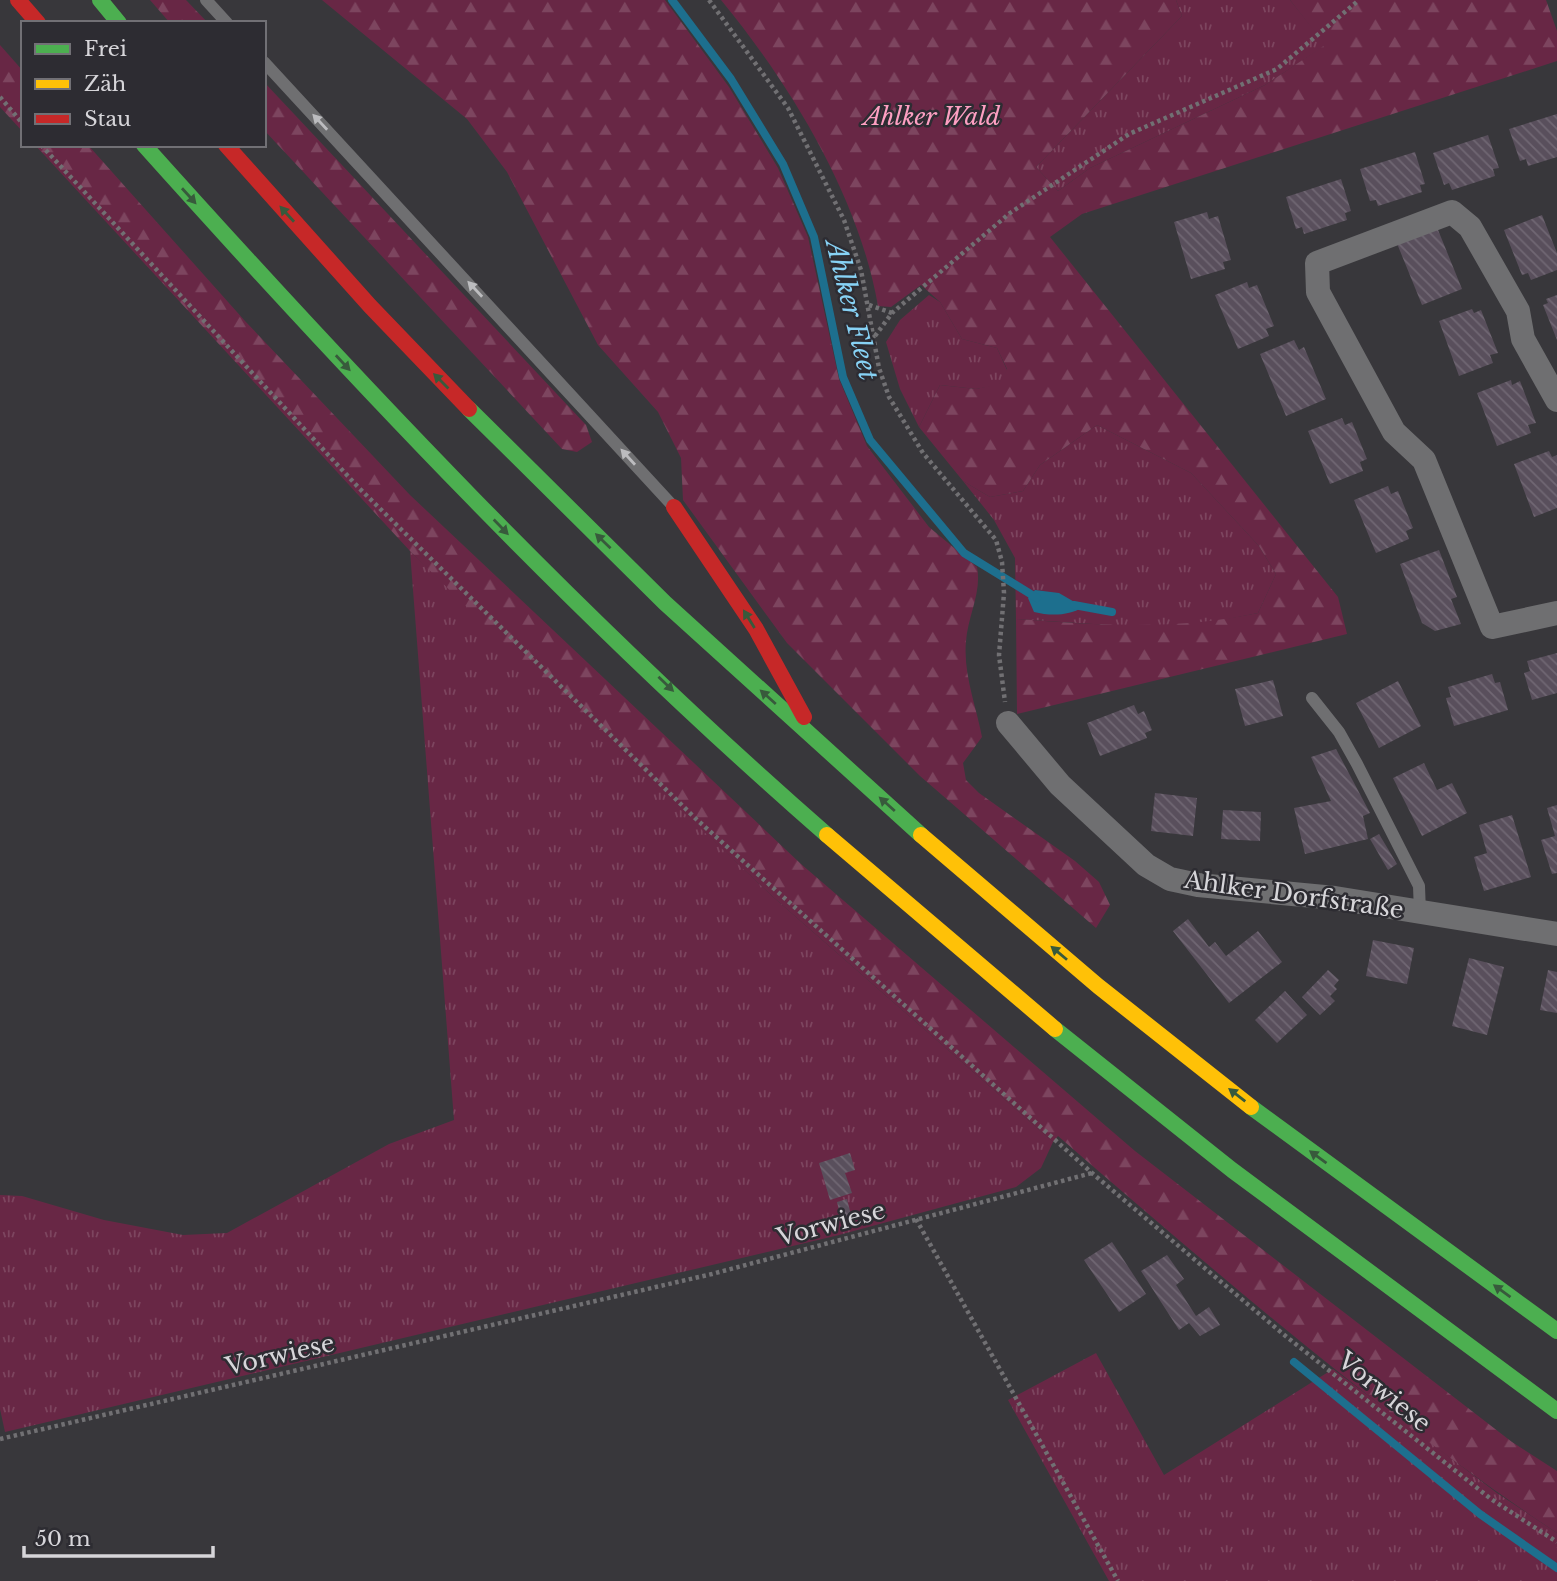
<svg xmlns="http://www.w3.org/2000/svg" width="1557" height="1581" font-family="'Libre Baskerville',serif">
<defs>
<pattern id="grass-tufts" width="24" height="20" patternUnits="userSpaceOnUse" patternTransform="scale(1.75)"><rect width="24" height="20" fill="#682745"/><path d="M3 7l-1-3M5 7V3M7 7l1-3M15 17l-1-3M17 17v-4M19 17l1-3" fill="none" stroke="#7d455f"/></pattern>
<pattern id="forest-firs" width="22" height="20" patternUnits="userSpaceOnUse" patternTransform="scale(1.75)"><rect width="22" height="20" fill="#682745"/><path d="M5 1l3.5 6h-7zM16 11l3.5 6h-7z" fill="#7d455f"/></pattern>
<pattern id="building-back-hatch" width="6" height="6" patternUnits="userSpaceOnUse" patternTransform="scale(1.75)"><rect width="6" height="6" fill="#594f5c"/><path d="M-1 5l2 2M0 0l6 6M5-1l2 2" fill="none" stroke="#706773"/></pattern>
</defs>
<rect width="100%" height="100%" fill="#38373b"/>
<!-- grass -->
<g fill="url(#grass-tufts)">
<polygon points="1176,0 1290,0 1326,45 1265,85 1090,168 1058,191 1036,167 1182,16"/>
<polygon points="929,295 940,302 962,339 997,348 1007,370 999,385 976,389 940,385 919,427 900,389 886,342 900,320"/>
<polygon points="1097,425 1191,473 1259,546 1276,574 1258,613 1213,622 1139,627 1016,619 1015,558 994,520 963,481 990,497 1023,491 1040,465"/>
<polygon points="410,551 772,896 1053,1142 1041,1168 1016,1187 839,1235 5,1432 0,1409 0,1195 22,1196 104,1220 183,1235 227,1233 389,1144 454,1120"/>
<polygon points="1096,1353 1164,1475 1333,1369 1497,1493 1557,1533 1557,1581 1109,1581 1008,1400"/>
</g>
<!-- forest -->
<g fill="url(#forest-firs)">
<polygon points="150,0 186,0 208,23 170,23"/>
<path d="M322,0H665L729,87L778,168L808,237L839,379L867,446L929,527L977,567C982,592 968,615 966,641C963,674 976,705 982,737L963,763L966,780L979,793L1075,861L1099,882L1110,905L1096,928L920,776L787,643L683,500L681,458L658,412L598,345L507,172L467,119Z"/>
<path d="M721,0H1176L1182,16L1036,167L1058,191L1090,168L1265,85L1325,45L1290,0H1546L1557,31V61L1082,214L1050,237L1338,597L1347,634L1017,714L1016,619C1103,625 1172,631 1258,613L1276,574L1259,546L1191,473L1097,425L1040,465L1023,491L990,497L963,481L919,427L940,385L976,389L999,384L1007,369L997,348L962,339L940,302L921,285L891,307L878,306C859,197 791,85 721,0Z"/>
<polygon points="0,45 23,71 23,132 0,107"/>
<polygon points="264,82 586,425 592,442 577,452 562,449 264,130"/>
<path d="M35,145H88L245,321L410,495L801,864L1135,1151L1512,1442L1557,1471V1533C1380,1415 1219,1275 1058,1136L1053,1142L772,896L488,628L410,551Z"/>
</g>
<!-- water -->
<path fill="#1d6f8e" d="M1035,590L1059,593L1083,607C1069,616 1050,616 1034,612L1028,598Z"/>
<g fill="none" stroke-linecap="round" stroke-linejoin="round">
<!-- stream -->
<g stroke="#1d6f8e" stroke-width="8">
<polyline points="672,0 731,79 783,164 814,237 843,377 870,440 964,553 1037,598"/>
<polyline points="1074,605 1112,612"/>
<polyline points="1294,1362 1480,1514 1557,1568"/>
</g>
</g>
<!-- building -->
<g fill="url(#building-back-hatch)">
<polygon points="1557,114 1557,157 1528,166 1526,159 1520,161 1509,129"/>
<polygon points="1488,135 1499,168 1493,169 1495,176 1452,190 1449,183 1444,185 1433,153"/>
<polygon points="1415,152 1425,184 1420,185 1422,192 1378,206 1376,200 1370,201 1360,169"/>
<polygon points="1341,179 1351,211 1345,213 1347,220 1304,234 1302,227 1296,229 1286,197"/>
<polygon points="1207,212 1209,219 1218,216 1231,260 1223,262 1225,269 1191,279 1174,222"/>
<polygon points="1542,215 1557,253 1557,270 1531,280 1528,273 1522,275 1504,230"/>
<polygon points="1436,225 1462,289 1422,305 1396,241"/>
<polygon points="1247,282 1249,288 1257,285 1274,326 1266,329 1269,336 1238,349 1215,295"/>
<polygon points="1557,295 1557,340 1543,305 1548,303 1546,299"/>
<polygon points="1472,309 1474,313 1481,310 1498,353 1490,355 1493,363 1459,376 1439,321"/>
<polygon points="1294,340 1299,350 1304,347 1326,399 1286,416 1260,354"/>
<polygon points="1511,380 1512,385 1520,381 1536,423 1528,425 1531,433 1497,446 1477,393"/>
<polygon points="1342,418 1345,425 1352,422 1367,459 1360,462 1363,471 1330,484 1308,431"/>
<polygon points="1549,451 1552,457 1557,455 1557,508 1534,517 1514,464"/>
<polygon points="1388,486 1391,494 1398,491 1413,528 1406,531 1409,539 1376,553 1354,500"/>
<polygon points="1439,550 1457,597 1451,599 1461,624 1435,631 1422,623 1400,564"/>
<polygon points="1557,653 1557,693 1532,700 1524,673 1530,671 1527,661"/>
<polygon points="1492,674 1495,683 1500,682 1508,710 1454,726 1446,698 1451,697 1448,687"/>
<polygon points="1273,680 1283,716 1245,726 1235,689"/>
<polygon points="1398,681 1421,726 1379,748 1356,703"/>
<polygon points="1134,705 1138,714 1144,711 1152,730 1145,733 1147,738 1100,756 1087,723"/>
<polygon points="1336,749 1370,813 1363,816 1368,839 1305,854 1294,808 1331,801 1311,757"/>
<polygon points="1424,763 1437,790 1452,783 1467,813 1422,836 1393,778"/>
<polygon points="1155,793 1197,798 1193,836 1151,831"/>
<polygon points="1557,805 1557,873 1552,874 1541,840 1555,836 1547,808"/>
<polygon points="1223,810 1261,812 1260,841 1221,839"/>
<polygon points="1512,815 1531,877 1484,891 1474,857 1487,853 1479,825"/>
<polygon points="1379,834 1397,864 1388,870 1370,839"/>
<polygon points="1188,919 1209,947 1215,942 1226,956 1258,931 1282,962 1229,1003 1173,931"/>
<polygon points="1373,940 1414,948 1407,984 1366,976"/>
<polygon points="1469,958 1504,967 1487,1035 1452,1026"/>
<polygon points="1328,970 1339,980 1334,986 1337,989 1330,996 1335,1001 1320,1015 1302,997"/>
<polygon points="1548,970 1557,972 1557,1013 1540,1010"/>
<polygon points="1285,991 1307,1015 1277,1043 1255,1020"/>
<polygon points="850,1153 855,1170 845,1173 852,1193 830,1200 819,1163"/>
<polygon points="847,1199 852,1219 842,1222 837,1202"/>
<polygon points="1112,1242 1146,1294 1119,1312 1084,1260"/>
<polygon points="1167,1255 1184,1279 1176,1285 1196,1316 1209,1307 1220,1325 1200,1336 1189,1323 1179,1330 1141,1271"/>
</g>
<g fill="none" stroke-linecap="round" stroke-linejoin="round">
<!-- path -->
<g stroke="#717073" stroke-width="4.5" stroke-dasharray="3.5 3.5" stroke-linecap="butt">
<polyline points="709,0 788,108 844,220 861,270 879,368 889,397 923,453 996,540 1002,562 1004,593 999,655 1005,702"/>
<polyline points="0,97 23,124"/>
<polyline points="41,145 358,487 695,818 1092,1173 1283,1334 1491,1499 1557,1542"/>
<polyline points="869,305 892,313"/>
<polyline points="875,336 892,313 1010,213 1129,134 1277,69 1359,0"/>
<polyline points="916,1219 1118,1581"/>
<polyline points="0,1439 712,1274 1092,1173"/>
</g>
<!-- lane -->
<g stroke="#6f6f71" stroke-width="12">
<polyline points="206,0 227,23"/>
<polyline points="264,62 672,505"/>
<polyline points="1312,698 1339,732 1357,764 1419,886 1420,913"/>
</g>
<!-- street -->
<g stroke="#6f6f71" stroke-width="24">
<polyline points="1557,400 1523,339 1518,311 1470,227 1452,212 1317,263 1318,292 1394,432 1424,460 1492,627 1557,613"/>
<polyline points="1008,723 1060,785 1146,865 1170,879 1198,885 1335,898 1557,934"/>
</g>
<!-- fast -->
<g stroke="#4caf50" stroke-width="16">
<polyline points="100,0 119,23"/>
<path d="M144,145C360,386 583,622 827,835"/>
<polyline points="469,409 665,603 921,835"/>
<polyline points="1055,1029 1232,1170 1557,1411"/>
<polyline points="1251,1107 1557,1331"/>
</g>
<!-- slow -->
<g stroke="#ffc107" stroke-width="16">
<polyline points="827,835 1055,1029"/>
<polyline points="921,835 1098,986 1251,1107"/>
</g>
<!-- jam -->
<g stroke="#c62828" stroke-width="16">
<polyline points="18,0 38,23"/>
<polyline points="226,145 370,306 469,409"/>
<polyline points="674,507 756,629 804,717"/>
</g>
</g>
<!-- one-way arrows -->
<defs><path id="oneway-solid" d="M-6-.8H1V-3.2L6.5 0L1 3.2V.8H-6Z" transform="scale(1.75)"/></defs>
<g fill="#bcbcbf">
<use href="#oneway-solid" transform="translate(320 122) rotate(-133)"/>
<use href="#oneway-solid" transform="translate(475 289) rotate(-133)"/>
<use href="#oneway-solid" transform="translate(628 457) rotate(-132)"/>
</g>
<g fill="#385a3c">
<use href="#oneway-solid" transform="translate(189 196) rotate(48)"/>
<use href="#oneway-solid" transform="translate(287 214) rotate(-132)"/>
<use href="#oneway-solid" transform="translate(343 363) rotate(47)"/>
<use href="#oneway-solid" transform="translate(441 381) rotate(-135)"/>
<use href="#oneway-solid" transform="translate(501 527) rotate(46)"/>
<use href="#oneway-solid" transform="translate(603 541) rotate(-136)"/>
<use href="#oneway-solid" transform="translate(749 619) rotate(-122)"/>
<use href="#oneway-solid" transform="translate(666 684) rotate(44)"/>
<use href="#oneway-solid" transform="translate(768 697) rotate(-138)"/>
<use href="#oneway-solid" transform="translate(887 804) rotate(-138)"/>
<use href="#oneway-solid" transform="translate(1059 953) rotate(-140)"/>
<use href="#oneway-solid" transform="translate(1237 1095) rotate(-142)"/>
<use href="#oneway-solid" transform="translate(1318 1157) rotate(-144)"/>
<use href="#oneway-solid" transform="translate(1502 1291) rotate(-144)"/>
</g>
<g text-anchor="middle" stroke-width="5" stroke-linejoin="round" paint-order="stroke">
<!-- park labels -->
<g font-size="24" font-style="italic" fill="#fd9fc2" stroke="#2d2c32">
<text x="932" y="125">Ahlker Wald</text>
</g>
<!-- street labels -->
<g font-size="24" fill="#d6d5d9" stroke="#2d2c32">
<text transform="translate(1294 895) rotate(8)" y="8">Ahlker Dorfstraße</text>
<text transform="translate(831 1224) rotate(-15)" y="8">Vorwiese</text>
<text transform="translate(280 1355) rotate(-13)" y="8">Vorwiese</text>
<text transform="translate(1384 1392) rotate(39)" y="8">Vorwiese</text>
</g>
<!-- water labels -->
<g font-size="26" font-style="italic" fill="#87d2f5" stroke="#2d2c32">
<text transform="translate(852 310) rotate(76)" y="9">Ahlker Fleet</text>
</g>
</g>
<!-- legend -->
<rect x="21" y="21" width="245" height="126" fill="#2d2c32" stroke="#717075" stroke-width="2"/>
<rect x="35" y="44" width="35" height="10" fill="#4caf50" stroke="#717075" stroke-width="2"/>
<text x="84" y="56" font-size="21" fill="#d6d5d9">Frei</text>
<rect x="35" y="79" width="35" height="10" fill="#ffc107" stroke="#717075" stroke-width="2"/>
<text x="84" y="91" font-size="21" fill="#d6d5d9">Zäh</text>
<rect x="35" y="114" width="35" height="10" fill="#c62828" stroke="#717075" stroke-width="2"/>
<text x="84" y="126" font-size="21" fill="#d6d5d9">Stau</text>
<!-- scale -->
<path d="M24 1546v10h189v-10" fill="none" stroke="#d6d5d9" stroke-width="3.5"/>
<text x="35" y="1546" font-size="21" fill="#d6d5d9" stroke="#2d2c32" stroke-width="5" paint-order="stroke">50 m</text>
</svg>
